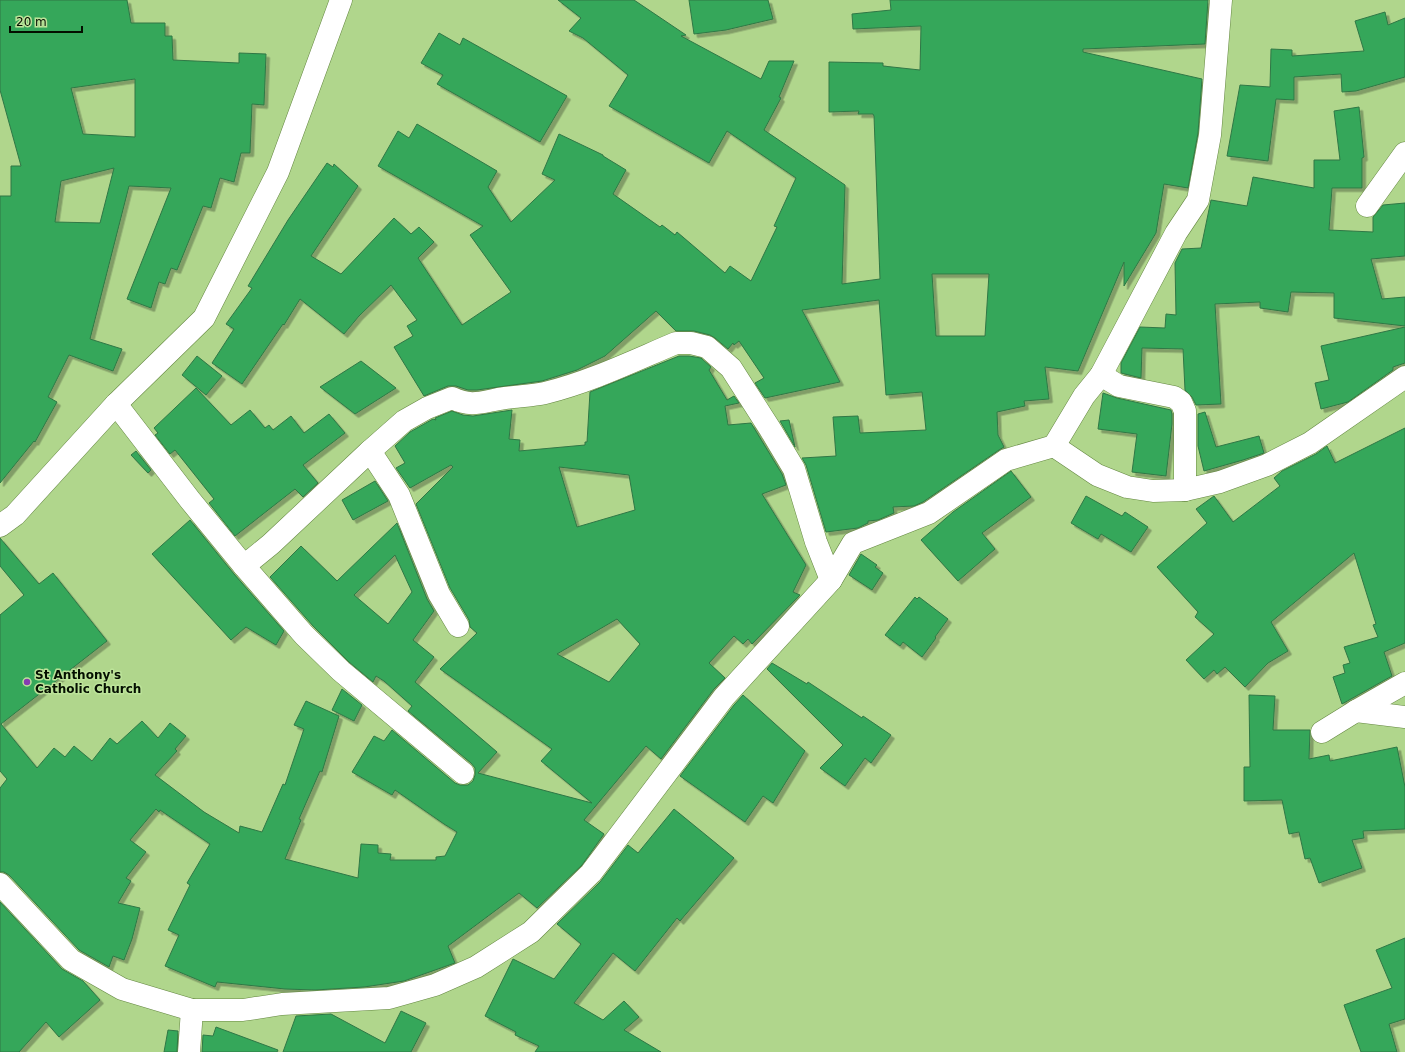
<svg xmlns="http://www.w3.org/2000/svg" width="1405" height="1052" font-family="'DejaVu Sans',sans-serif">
<defs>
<filter id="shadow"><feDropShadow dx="3.5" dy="3.5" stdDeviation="0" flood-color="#0004"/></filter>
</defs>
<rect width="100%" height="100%" fill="#b0d68c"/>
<!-- building -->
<g fill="#34a75a" stroke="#307745" fill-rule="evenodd" filter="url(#shadow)">
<path d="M0,0H127L131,23H165V36H172L173,60L239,63V53L266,54L264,105L252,104L250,153H241L234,182L220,178L211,208L203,206L177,270L171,268L165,284L159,282L151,308L127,299L171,188L129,186L90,339L122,349L113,371L69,355L48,397L57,402L35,442L34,441L0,483V196H11V166H21L0,90ZM135,79V137L83,134L71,88ZM114,168L100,223L55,222L61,181Z"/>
<path d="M558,0H634L686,35L681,36L761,79L769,61H794L779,97L781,98L764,130L845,185L842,284L880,279L874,116L873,114H858L859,111L829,112V62L883,63V66L920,70L921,26L853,29L852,14L891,10L890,0H1208L1205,44L1083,49V52L1202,79L1198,133L1188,188L1164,184L1156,233L1124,286V262L1078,371L1045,367L1049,399L1024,401L1025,406L997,412L998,435L1004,447L999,450L923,502L914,506L893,507L894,513L878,520L868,521V523L858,528L826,532L806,465L802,458L836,456L833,417L858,416L860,433L926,430L922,392L886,395L879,300L802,310L840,382L765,398L755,383L764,378L739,341L734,345L733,343L728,349L715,338L710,335L694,331H676L656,311L605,356L577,370L542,381L477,390H468L456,386H448L424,396L394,347L413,336L407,326L417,320L391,285L359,316L344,334L300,299L284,325L283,324L242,384L212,363L234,329L226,324L252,288L248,286L288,220L327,163L333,167L334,164L358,186L311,256L341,274L394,218L411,234L419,227L434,242L418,258L462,325L511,292L470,235L483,226L378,166L398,131L409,138L417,124L497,171L488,187L511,222L555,180L542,174L559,134L603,155V156L626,170L613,194L660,227L662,225L675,235L677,232L725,273L730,266L751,281L777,227L774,226L796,178L727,131L709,163L609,106L628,75L583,38L569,31L581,18ZM932,274H989L985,336H936Z"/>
<polygon points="689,0 768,0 773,19 726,30 694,34"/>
<polygon points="1385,12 1388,25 1405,18 1405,77 1356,91 1342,92 1341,74 1294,77 1294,100 1276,99 1268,161 1227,156 1240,85 1270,87 1271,49 1292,50 1292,56 1364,51 1355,21"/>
<polygon points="439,33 460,45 463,38 567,96 540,142 437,84 443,75 421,63"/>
<polygon points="1359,107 1364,157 1362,158 1362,188 1332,188 1329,230 1373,232 1373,217 1383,205 1405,203 1405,256 1371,259 1382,299 1405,297 1405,326 1334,318 1334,293 1291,292 1288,312 1260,308 1260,302 1215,304 1221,404 1196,405 1192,397 1185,390 1183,349 1142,348 1141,378 1121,373 1121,363 1140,327 1165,328 1166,314 1176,315 1175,263 1182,249 1201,248 1211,200 1247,206 1253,177 1314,188 1314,160 1340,160 1334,111"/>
<polygon points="1405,327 1405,363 1393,367 1393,370 1348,402 1321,409 1315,383 1329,380 1321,346"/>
<polygon points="197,356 222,376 206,395 182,375"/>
<path d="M679,356H689L701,358L711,367L709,370L727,400L734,396L739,403L725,406L728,425L751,423L782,474L786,485L762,494L806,565L793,592L800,595L752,644L748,639L743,644L734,636L709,663L725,678L714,689L661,759L646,746L584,820L604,834L582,865L537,908L519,893L448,946L455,963L404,981L364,987L315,990L285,989L217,982L215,987L165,966L179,935L168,930L190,885L187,883L210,844L160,810L159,812L156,809L130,840L146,852L126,878L131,881L118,903L140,908L132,939L124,960L113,956L109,967L79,950L9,875L4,872H0V788L7,779L0,771V615L24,595L0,566V538L39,584L53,573L107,641L1,724L37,768L54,748L65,757L74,746L92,761L110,738L117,744L142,721L158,738L170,723L186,736L175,749L177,751L155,775L204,812L239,833L240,826L262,832L283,784L285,785L304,729L294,725L306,701L339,716L322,772L320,771L299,819L301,820L285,859L358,878L361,844L378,845V853L391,854L390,860H436V857L445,856L457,832L444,824L395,790L392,795L352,772L374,736L384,741L392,730L455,783L460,785H468L473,781L475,775V768L471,763L408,711L412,706L384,681L376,676L373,682L349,662L313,626L270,577L301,546L337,581L397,523L427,599L434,611L413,640L434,657L415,682L497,752L478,773L592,803L541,761L552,749L440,669L477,633L470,627L469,620L450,588L416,504L453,467L451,465L410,488L396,468L405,463L395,446L410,432L433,419L436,420L435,418L452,411L463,415L473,416L512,410L509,439L520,440L519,451L585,445V442H587L590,392ZM559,467L629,475L635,510L577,527ZM395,555L412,592L388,624L354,595ZM617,619L640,644L609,682L557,654Z"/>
<polygon points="361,361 396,388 355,414 320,387"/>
<polygon points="196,388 231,425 250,410 265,428 269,425 273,430 291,416 304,433 329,414 345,433 303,465 318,483 303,497 295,489 235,536 209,503 214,499 175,450 170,454 155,435 158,433 154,428"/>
<polygon points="1103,393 1117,398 1171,410 1172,414 1172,424 1166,476 1132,472 1137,434 1098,429"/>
<polygon points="1205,412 1216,447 1259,436 1264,453 1243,460 1204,471 1198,446 1198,414"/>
<polygon points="789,420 795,447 780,421"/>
<polygon points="1405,428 1405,643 1384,652 1392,676 1342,704 1333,677 1345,673 1343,665 1350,663 1344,647 1378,637 1373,625 1376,624 1354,553 1271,622 1288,651 1268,663 1245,687 1225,667 1217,674 1214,670 1204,679 1186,660 1214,634 1195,617 1198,612 1157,567 1207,523 1196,509 1214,496 1233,522 1280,486 1274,478 1282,471 1316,454 1327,446 1335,463"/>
<polygon points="136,451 151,470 148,473 131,455"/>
<polygon points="1011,471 1031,497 982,533 995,549 958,581 921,540 953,512"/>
<polygon points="375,481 388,501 353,520 342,500"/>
<polygon points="1086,496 1122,516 1125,512 1148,527 1131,552 1101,534 1098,539 1071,523"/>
<polygon points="190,520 234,574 284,631 276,645 246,627 231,640 152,554"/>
<polygon points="861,554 877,565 875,567 883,573 872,590 849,575"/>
<polygon points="915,597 917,599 919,597 948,619 935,637 936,638 922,657 903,642 900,646 885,635"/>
<polygon points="772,663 807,684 808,682 862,718 863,716 891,735 871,763 865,758 845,786 820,768 843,745 767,669"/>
<polygon points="342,689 362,705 354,721 332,710"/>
<polygon points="743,695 805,751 773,803 763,796 745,822 680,776 734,705"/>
<polygon points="1249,695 1275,696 1273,730 1310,730 1309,759 1329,755 1330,761 1397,747 1405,787 1405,829 1363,831 1364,838 1352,840 1362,868 1319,883 1310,858 1305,859 1299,832 1289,834 1282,800 1244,801 1244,767 1250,767"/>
<polygon points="674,809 734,858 680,921 677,918 635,971 613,953 574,1003 603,1020 624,1001 639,1017 624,1030 661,1052 535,1052 539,1046 515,1035 516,1032 485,1016 513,959 554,979 581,944 557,924 600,882 628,845 638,853"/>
<polygon points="0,902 62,969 83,981 100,1000 59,1037 46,1022 19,1052 0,1052"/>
<polygon points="1405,938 1405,1019 1389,1024 1397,1052 1361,1052 1344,1005 1392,988 1376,950"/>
<polygon points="401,1011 426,1023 411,1052 283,1052 296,1016 331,1014 385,1043"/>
<polygon points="216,1027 278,1050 277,1052 202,1052 203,1035 213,1036"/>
<polygon points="168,1030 178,1031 177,1052 164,1052"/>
</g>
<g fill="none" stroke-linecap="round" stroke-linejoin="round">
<!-- minor casing -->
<g stroke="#648741" stroke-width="23">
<g id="minor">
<polyline points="1367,206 1405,153"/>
<polyline points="1101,375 1119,386 1174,397 1181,402 1185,411 1185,490"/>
<path d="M116,404L190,500L244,566L271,544L370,451L404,421L427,408L452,398C473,408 483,401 505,398C518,396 532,396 545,393C590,382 633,361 676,343H691L707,347L731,368L770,429L794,469L816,542L831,580"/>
<polyline points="1054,446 1097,475 1127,487 1153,491 1185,490 1220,482 1267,465 1310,443 1405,377"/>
<polyline points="370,451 399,495 439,594 458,626"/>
<polyline points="244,566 304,635 341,671 463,773"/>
<polyline points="1356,711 1405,717"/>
<polyline points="1322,732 1356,711 1405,683"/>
<polyline points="0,884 71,960 122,989 192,1010 243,1010 282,1004 389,998 435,985 476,967 531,932 591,873 724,697 831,580 853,543 929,513 1006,460 1054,446 1084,396 1101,375 1176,233 1198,200 1210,135 1221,0"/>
<polyline points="189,1052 192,1010"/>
</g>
</g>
<!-- tertiary casing -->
<g stroke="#648741" stroke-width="23">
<polyline id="tertiary" points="0,526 15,515 116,404 204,318 278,172 341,0"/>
</g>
<!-- minor -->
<use href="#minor" stroke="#fff" stroke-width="22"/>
<!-- tertiary -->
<use href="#tertiary" stroke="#fff" stroke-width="22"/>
</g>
<!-- markers -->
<circle fill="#853db0" stroke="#bce399" stroke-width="1.5" cx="27" cy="682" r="4"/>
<g text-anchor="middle" stroke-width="3" stroke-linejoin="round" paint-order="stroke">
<!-- poi labels -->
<g font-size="12" font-weight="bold" fill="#040f00" stroke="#bce399" text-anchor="start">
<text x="35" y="679">St Anthony's<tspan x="35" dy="14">Catholic Church</tspan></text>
</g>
</g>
<!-- scale -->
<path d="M10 26v6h72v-6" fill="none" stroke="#040f00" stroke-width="2"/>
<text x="16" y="26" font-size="12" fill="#040f00" stroke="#bce399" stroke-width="3" paint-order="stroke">20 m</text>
</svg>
